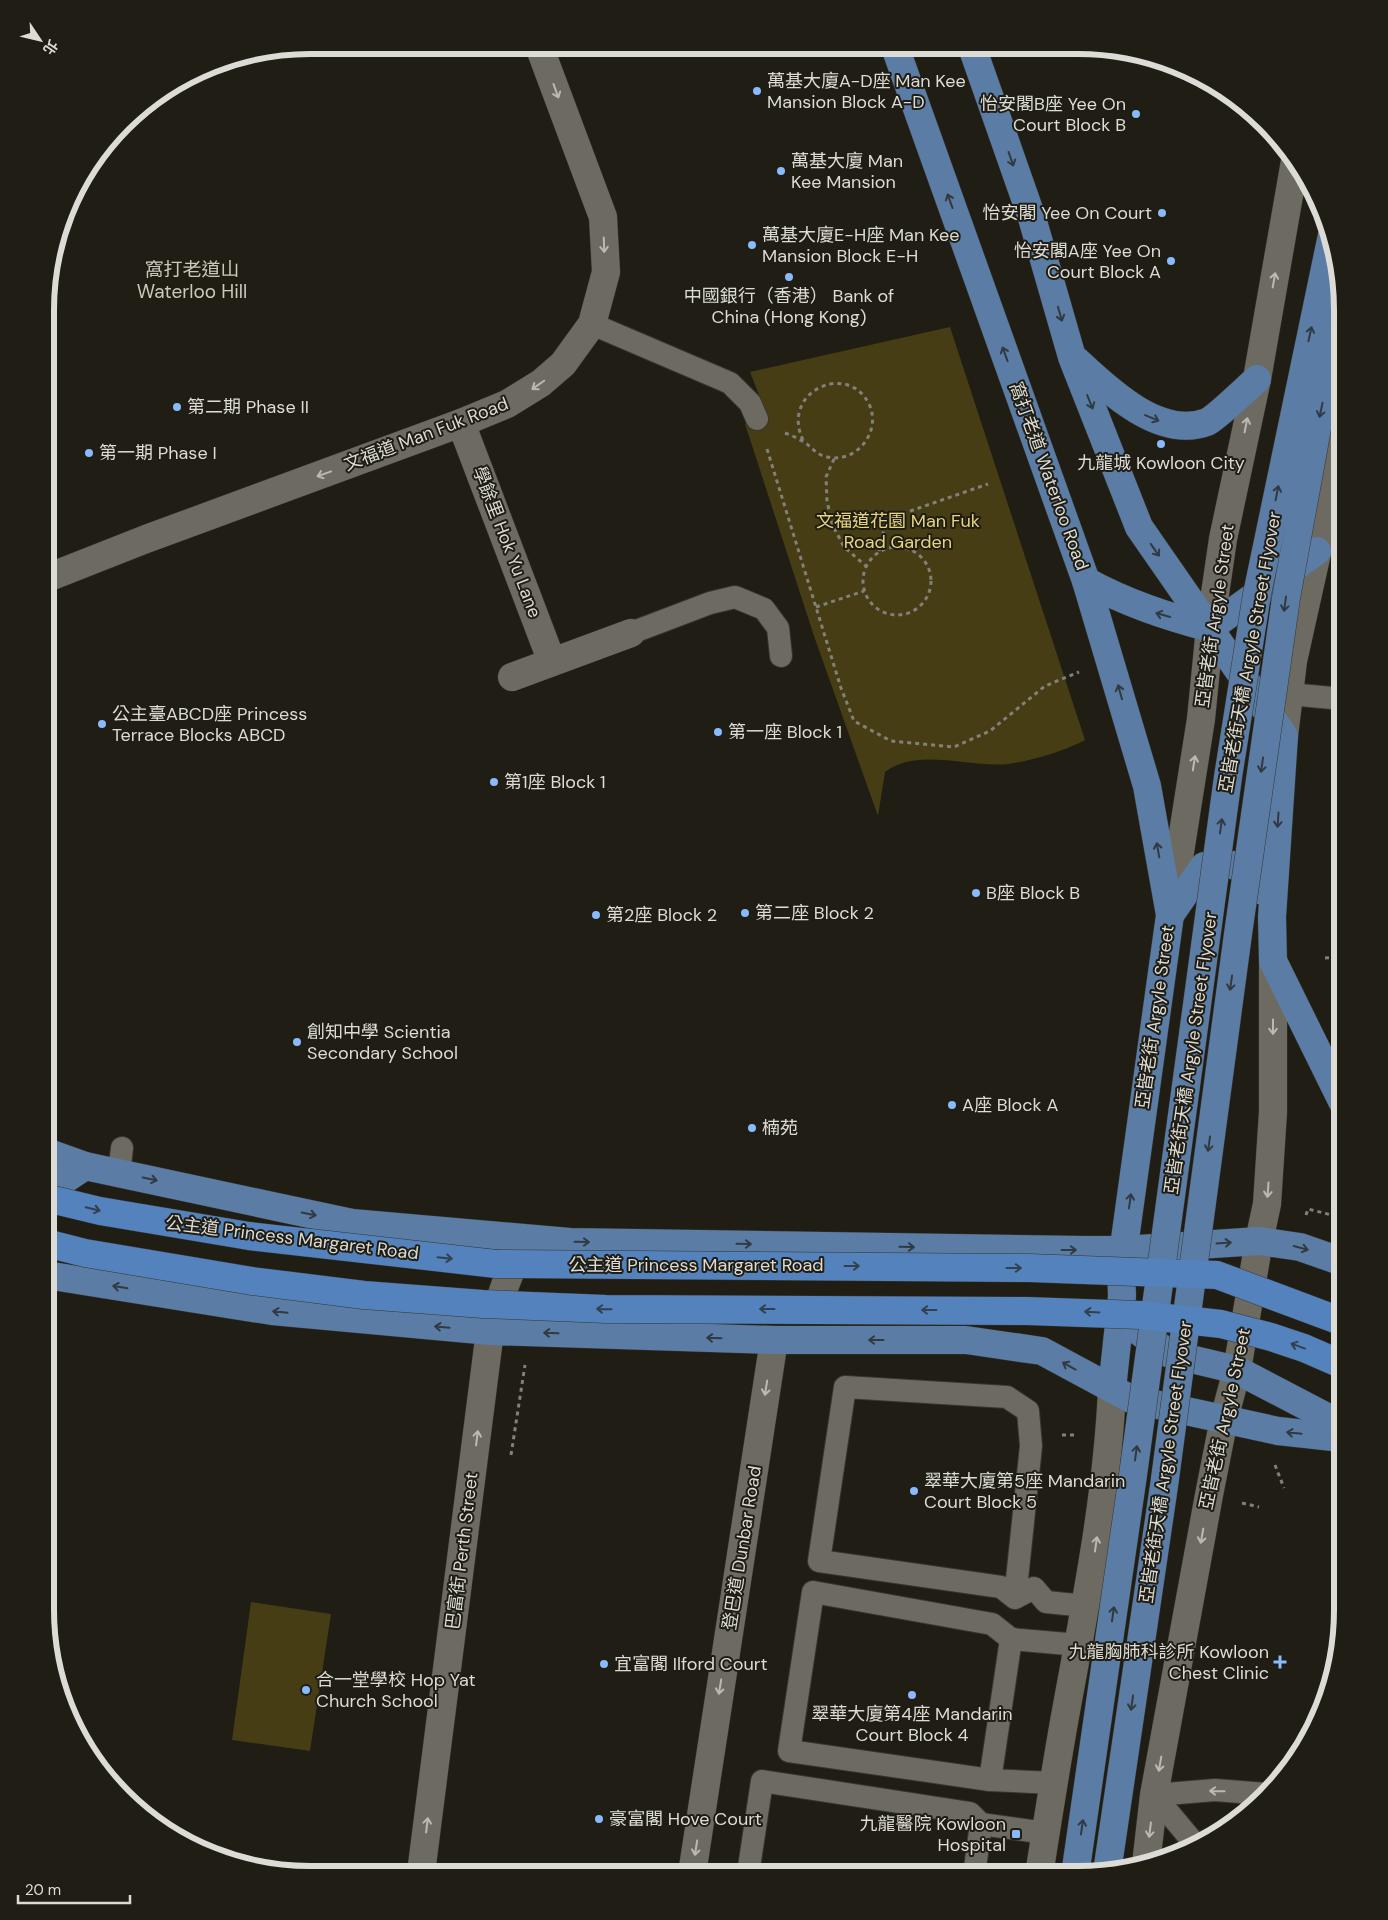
<svg xmlns="http://www.w3.org/2000/svg" width="1388" height="1920" font-family="'DM Sans','Noto Sans TC',sans-serif">
<rect width="100%" height="100%" fill="#1f1d14"/>
<!-- green -->
<g fill="#463d15">
<path d="M950,327L1085,740C1062,752 1034,760 1008,764C969,768 918,747 885,772L878,816L815,639L745,424L767,415L750,372Z"/>
<polygon points="251,1602 331,1614 310,1751 232,1740"/>
</g>
<g fill="none" stroke-linecap="round" stroke-linejoin="round">
<!-- service casing -->
<g stroke="#373630" stroke-width="24">
<g id="service">
<polyline points="592,324 730,383 750,403 757,419"/>
<polyline points="631,633 710,603 735,597 764,609 778,628 781,656"/>
<polyline points="1289,694 1343,699"/>
<polyline points="119,1173 122,1148"/>
<polyline points="1015,1598 1001,1587 819,1561 845,1387 1007,1397 1028,1411 1031,1446 1015,1598 1034,1588 1046,1602 1086,1606"/>
<polyline points="990,1780 789,1751 813,1592 992,1624 1011,1639"/>
<polyline points="1054,1783 990,1780 1011,1639 1079,1645"/>
<polyline points="1154,1795 1215,1790 1266,1794"/>
<polyline points="1154,1795 1194,1843 1194,1848"/>
<polyline points="748,1874 762,1781 970,1813 981,1824"/>
<polyline points="974,1875 981,1824 1046,1833"/>
</g>
</g>
<!-- minor casing -->
<g stroke="#373630" stroke-width="29">
<g id="minor">
<polyline points="461,423 552,662"/>
<polyline points="47,578 146,539 461,423 507,404 541,383 563,364 592,324 606,272 603,217 539,46"/>
<polyline points="512,677 631,633"/>
<path d="M421,1873L490,1331C500,1303 507,1268 527,1245"/>
<polyline points="692,1874 774,1340"/>
</g>
</g>
<!-- secondary casing -->
<g stroke="#373630" stroke-width="29">
<g id="secondary">
<polyline points="1284,736 1293,661 1343,436"/>
<polyline points="1171,909 1201,719 1210,628 1223,539 1257,379 1295,161"/>
<polyline points="1146,1864 1154,1795 1209,1495 1224,1419 1237,1370 1259,1241 1267,1204 1273,1112 1273,961"/>
<path d="M1039,1875C1047,1824 1055,1773 1064,1722C1084,1611 1107,1501 1112,1389"/>
</g>
</g>
<!-- primary casing -->
<g stroke="#373630" stroke-width="29">
<g id="primary">
<polyline points="895,47 1086,581 1147,786 1170,915 1121,1268 1122,1296 1112,1389"/>
<polyline points="972,47 1032,218 1072,357 1139,527 1284,736 1272,917 1273,961 1343,1103"/>
<path d="M1077,361C1108,390 1160,440 1207,422C1216,418 1247,388 1257,379"/>
<path d="M1086,581C1126,603 1166,616 1210,628"/>
<polyline points="1210,628 1317,551"/>
<path d="M1170,915L1204,866C1236,861 1240,864 1259,890"/>
<polyline points="46,1152 85,1166 352,1223 570,1242 1084,1250 1123,1250 1259,1241 1300,1247 1343,1262"/>
<polyline points="46,1195 58,1184 85,1166"/>
<polyline points="46,1275 272,1311 490,1331 774,1340 966,1340 1042,1351 1131,1399 1278,1431 1342,1438"/>
<polyline points="1134,1328 1170,1354 1237,1370 1342,1425"/>
</g>
</g>
<!-- path -->
<g stroke="#828179" stroke-width="3" stroke-dasharray="4 4" stroke-linecap="butt">
<path d="M785,433C791,435 797,438 802,441C812,446 814,454 827,457C857,464 882,431 869,404C847,360 778,393 804,442"/>
<polyline points="767,449 841,688 854,721 891,741 954,747 990,731 1045,686 1079,672"/>
<polyline points="834,459 826,477 827,501 832,524 844,547 866,566"/>
<circle cx="897" cy="581" r="34"/>
<polyline points="879,551 885,525 893,517 988,484"/>
<polyline points="816,607 864,591"/>
<polyline points="1325,958 1343,957"/>
<polyline points="1306,1215 1308,1209 1343,1218"/>
<polyline points="1062,1435 1076,1435"/>
<polyline points="511,1455 525,1365"/>
<polyline points="1275,1465 1284,1488"/>
<polyline points="1242,1503 1259,1507"/>
</g>
<!-- service -->
<use href="#service" stroke="#6d6b61" stroke-width="22"/>
<!-- minor -->
<use href="#minor" stroke="#6d6b61" stroke-width="28"/>
<!-- secondary -->
<use href="#secondary" stroke="#6d6b61" stroke-width="28"/>
<!-- primary -->
<use href="#primary" stroke="#5a7ca5" stroke-width="28"/>
<!-- primary-bridge casing -->
<g stroke="#373630" stroke-width="29" stroke-linecap="butt">
<g id="primary-bridge">
<polyline points="1107,1872 1164,1486 1238,934 1286,598 1318,423 1343,311"/>
<polyline points="1075,1875 1133,1475 1228,777 1257,594 1332,235"/>
</g>
</g>
<!-- trunk-bridge casing -->
<g stroke="#373630" stroke-width="29" stroke-linecap="butt">
<g id="trunk-bridge">
<polyline points="46,1198 100,1211 249,1236 496,1264 1029,1268 1217,1275 1343,1322"/>
<polyline points="46,1243 85,1253 252,1281 364,1295 483,1304 606,1309 1027,1311 1140,1315 1221,1324 1271,1337 1304,1348 1343,1365"/>
</g>
</g>
<!-- primary-bridge -->
<use href="#primary-bridge" stroke="#5a7ca5" stroke-width="28"/>
<!-- trunk-bridge -->
<use href="#trunk-bridge" stroke="#5482bc" stroke-width="28"/>
</g>
<!-- one-way arrows -->
<defs><path id="oneway-shaft" d="M-6 0H5M1.5-3L5.5 0L1.5 3" fill="none" stroke-width="1.6" stroke-linecap="round" stroke-linejoin="round" transform="scale(1.25)"/></defs>
<g stroke="#bbb9b2">
<use href="#oneway-shaft" transform="translate(556 91) rotate(70)"/>
<use href="#oneway-shaft" transform="translate(604 245) rotate(88)"/>
<use href="#oneway-shaft" transform="translate(1274 280) rotate(-80)"/>
<use href="#oneway-shaft" transform="translate(538 385) rotate(145)"/>
<use href="#oneway-shaft" transform="translate(1246 425) rotate(-79)"/>
<use href="#oneway-shaft" transform="translate(324 474) rotate(160)"/>
<use href="#oneway-shaft" transform="translate(1194 763) rotate(-81)"/>
<use href="#oneway-shaft" transform="translate(1273 1027) rotate(90)"/>
<use href="#oneway-shaft" transform="translate(1268 1190) rotate(94)"/>
<use href="#oneway-shaft" transform="translate(766 1388) rotate(99)"/>
<use href="#oneway-shaft" transform="translate(477 1438) rotate(-83)"/>
<use href="#oneway-shaft" transform="translate(1202 1536) rotate(100)"/>
<use href="#oneway-shaft" transform="translate(1096 1544) rotate(-82)"/>
<use href="#oneway-shaft" transform="translate(720 1687) rotate(99)"/>
<use href="#oneway-shaft" transform="translate(1160 1764) rotate(100)"/>
<use href="#oneway-shaft" transform="translate(1217 1791) rotate(-179)"/>
<use href="#oneway-shaft" transform="translate(427 1825) rotate(-83)"/>
<use href="#oneway-shaft" transform="translate(1150 1830) rotate(97)"/>
<use href="#oneway-shaft" transform="translate(696 1848) rotate(99)"/>
</g>
<g stroke="#313a40">
<use href="#oneway-shaft" transform="translate(1011 159) rotate(71)"/>
<use href="#oneway-shaft" transform="translate(950 201) rotate(-110)"/>
<use href="#oneway-shaft" transform="translate(1060 314) rotate(74)"/>
<use href="#oneway-shaft" transform="translate(1310 334) rotate(-78)"/>
<use href="#oneway-shaft" transform="translate(1005 354) rotate(-110)"/>
<use href="#oneway-shaft" transform="translate(1090 402) rotate(68)"/>
<use href="#oneway-shaft" transform="translate(1321 410) rotate(102)"/>
<use href="#oneway-shaft" transform="translate(1152 418) rotate(23)"/>
<use href="#oneway-shaft" transform="translate(1277 493) rotate(-79)"/>
<use href="#oneway-shaft" transform="translate(1155 550) rotate(55)"/>
<use href="#oneway-shaft" transform="translate(1285 604) rotate(98)"/>
<use href="#oneway-shaft" transform="translate(1163 615) rotate(-164)"/>
<use href="#oneway-shaft" transform="translate(1120 692) rotate(-106)"/>
<use href="#oneway-shaft" transform="translate(1262 765) rotate(98)"/>
<use href="#oneway-shaft" transform="translate(1278 820) rotate(94)"/>
<use href="#oneway-shaft" transform="translate(1221 826) rotate(-82)"/>
<use href="#oneway-shaft" transform="translate(1158 850) rotate(-100)"/>
<use href="#oneway-shaft" transform="translate(1231 983) rotate(98)"/>
<use href="#oneway-shaft" transform="translate(1209 1144) rotate(98)"/>
<use href="#oneway-shaft" transform="translate(150 1179) rotate(12)"/>
<use href="#oneway-shaft" transform="translate(1130 1201) rotate(-82)"/>
<use href="#oneway-shaft" transform="translate(309 1214) rotate(12)"/>
<use href="#oneway-shaft" transform="translate(582 1242) rotate(1)"/>
<use href="#oneway-shaft" transform="translate(1224 1243) rotate(-4)"/>
<use href="#oneway-shaft" transform="translate(744 1244) rotate(1)"/>
<use href="#oneway-shaft" transform="translate(907 1247) rotate(1)"/>
<use href="#oneway-shaft" transform="translate(1301 1248) rotate(15)"/>
<use href="#oneway-shaft" transform="translate(1069 1250)"/>
<use href="#oneway-shaft" transform="translate(120 1287) rotate(-171)"/>
<use href="#oneway-shaft" transform="translate(280 1312) rotate(-174)"/>
<use href="#oneway-shaft" transform="translate(442 1327) rotate(-175)"/>
<use href="#oneway-shaft" transform="translate(551 1333) rotate(-178)"/>
<use href="#oneway-shaft" transform="translate(714 1338) rotate(-178)"/>
<use href="#oneway-shaft" transform="translate(876 1340) rotate(-180)"/>
<use href="#oneway-shaft" transform="translate(1069 1366) rotate(-151)"/>
<use href="#oneway-shaft" transform="translate(1294 1433) rotate(-174)"/>
<use href="#oneway-shaft" transform="translate(1136 1453) rotate(-82)"/>
<use href="#oneway-shaft" transform="translate(1113 1614) rotate(-82)"/>
<use href="#oneway-shaft" transform="translate(1132 1703) rotate(98)"/>
<use href="#oneway-shaft" transform="translate(1082 1827) rotate(-82)"/>
</g>
<g stroke="#32404f">
<use href="#oneway-shaft" transform="translate(93 1209) rotate(13)"/>
<use href="#oneway-shaft" transform="translate(445 1258) rotate(6)"/>
<use href="#oneway-shaft" transform="translate(852 1266)"/>
<use href="#oneway-shaft" transform="translate(1014 1268)"/>
<use href="#oneway-shaft" transform="translate(604 1309) rotate(-179)"/>
<use href="#oneway-shaft" transform="translate(767 1309) rotate(-180)"/>
<use href="#oneway-shaft" transform="translate(929 1310) rotate(-180)"/>
<use href="#oneway-shaft" transform="translate(1092 1312) rotate(-177)"/>
<use href="#oneway-shaft" transform="translate(1298 1346) rotate(-160)"/>
</g>
<!-- markers -->
<g fill="#89bafc" stroke="#1f1d14" stroke-width="2">
<circle cx="757" cy="91" r="5"/>
<circle cx="1136" cy="114" r="5"/>
<circle cx="781" cy="171" r="5"/>
<circle cx="1162" cy="213" r="5"/>
<circle cx="752" cy="245" r="5"/>
<circle cx="1171" cy="261" r="5"/>
<circle cx="789" cy="277" r="5"/>
<circle cx="177" cy="407" r="5"/>
<circle cx="1161" cy="444" r="5"/>
<circle cx="89" cy="453" r="5"/>
<circle cx="102" cy="724" r="5"/>
<circle cx="718" cy="732" r="5"/>
<circle cx="494" cy="782" r="5"/>
<circle cx="976" cy="893" r="5"/>
<circle cx="745" cy="913" r="5"/>
<circle cx="596" cy="915" r="5"/>
<circle cx="297" cy="1042" r="5"/>
<circle cx="952" cy="1105" r="5"/>
<circle cx="752" cy="1128" r="5"/>
<circle cx="914" cy="1491" r="5"/>
<path d="M1277.5 1654.5h5v5h5v5h-5v5h-5v-5h-5v-5h5z"/>
<circle cx="604" cy="1664" r="5"/>
<circle cx="306" cy="1690" r="5"/>
<circle cx="912" cy="1695" r="5"/>
<circle cx="599" cy="1819" r="5"/>
<rect x="1011" y="1829" width="10" height="10" rx="2.5"/>
</g>
<g text-anchor="middle" stroke-width="4" stroke-linejoin="round" paint-order="stroke">
<!-- poi labels -->
<g font-size="18" fill="#dcdbd5" stroke="#1f1d14" text-anchor="start">
<text x="767" y="87">萬基大廈A-D座 Man Kee<tspan x="767" dy="21">Mansion Block A-D</tspan></text>
<text x="1126" y="110" text-anchor="end">怡安閣B座 Yee On<tspan x="1126" dy="21">Court Block B</tspan></text>
<text x="791" y="167">萬基大廈 Man<tspan x="791" dy="21">Kee Mansion</tspan></text>
<text x="1152" y="219" text-anchor="end">怡安閣 Yee On Court</text>
<text x="762" y="241">萬基大廈E-H座 Man Kee<tspan x="762" dy="21">Mansion Block E-H</tspan></text>
<text x="1161" y="257" text-anchor="end">怡安閣A座 Yee On<tspan x="1161" dy="21">Court Block A</tspan></text>
<text x="789" y="302" text-anchor="middle">中國銀行（香港） Bank of<tspan x="789" dy="21">China (Hong Kong)</tspan></text>
<text x="187" y="413">第二期 Phase II</text>
<text x="99" y="459">第一期 Phase I</text>
<text x="1161" y="469" text-anchor="middle">九龍城 Kowloon City</text>
<text x="112" y="720">公主臺ABCD座 Princess<tspan x="112" dy="21">Terrace Blocks ABCD</tspan></text>
<text x="728" y="738">第一座 Block 1</text>
<text x="504" y="788">第1座 Block 1</text>
<text x="986" y="899">B座 Block B</text>
<text x="755" y="919">第二座 Block 2</text>
<text x="606" y="921">第2座 Block 2</text>
<text x="307" y="1038">創知中學 Scientia<tspan x="307" dy="21">Secondary School</tspan></text>
<text x="962" y="1111">A座 Block A</text>
<text x="762" y="1134">楠苑</text>
<text x="924" y="1487">翠華大廈第5座 Mandarin<tspan x="924" dy="21">Court Block 5</tspan></text>
<text x="1269" y="1658" text-anchor="end">九龍胸肺科診所 Kowloon<tspan x="1269" dy="21">Chest Clinic</tspan></text>
<text x="614" y="1670">宜富閣 Ilford Court</text>
<text x="316" y="1686">合一堂學校 Hop Yat<tspan x="316" dy="21">Church School</tspan></text>
<text x="912" y="1720" text-anchor="middle">翠華大廈第4座 Mandarin<tspan x="912" dy="21">Court Block 4</tspan></text>
<text x="609" y="1825">豪富閣 Hove Court</text>
<text x="1006" y="1830" text-anchor="end">九龍醫院 Kowloon<tspan x="1006" dy="21">Hospital</tspan></text>
</g>
<!-- street labels -->
<g font-size="18" fill="#dcdbd5" stroke="#1f1d14">
<text transform="translate(426 434) rotate(-21)" y="6">文福道 Man Fuk Road</text>
<text transform="translate(1049 476) rotate(70)" y="6">窩打老道 Waterloo Road</text>
<text transform="translate(507 542) rotate(69)" y="6">學餘里 Hok Yu Lane</text>
<text transform="translate(1215 616) rotate(-82)" y="6">亞皆老街 Argyle Street</text>
<text transform="translate(1250 652) rotate(-80)" y="6">亞皆老街天橋 Argyle Street Flyover</text>
<text transform="translate(1155 1017) rotate(-82)" y="6">亞皆老街 Argyle Street</text>
<text transform="translate(1191 1053) rotate(-82)" y="6">亞皆老街天橋 Argyle Street Flyover</text>
<text transform="translate(292 1238) rotate(7)" y="6">公主道 Princess Margaret Road</text>
<text x="696" y="1271">公主道 Princess Margaret Road</text>
<text transform="translate(1225 1419) rotate(-78)" y="6">亞皆老街 Argyle Street</text>
<text transform="translate(1166 1462) rotate(-82)" y="6">亞皆老街天橋 Argyle Street Flyover</text>
<text transform="translate(742 1548) rotate(-81)" y="6">登巴道 Dunbar Road</text>
<text transform="translate(462 1551) rotate(-83)" y="6">巴富街 Perth Street</text>
</g>
<!-- park labels -->
<g font-size="18" fill="#e7d47e" stroke="#1f1d14">
<text x="898" y="527">文福道花園 Man Fuk<tspan x="898" dy="21">Road Garden</tspan></text>
</g>
<!-- neighbourhood labels -->
<g font-size="19" fill="#cac8bc" stroke="#1f1d14">
<text x="192" y="276">窩打老道山<tspan x="192" dy="22">Waterloo Hill</tspan></text>
</g>
</g>
<!-- crop -->
<path d="M0 0H1388V1920H0ZM310 54H1078A256 256 0 0 1 1334 310V1610A256 256 0 0 1 1078 1866H310A256 256 0 0 1 54 1610V310A256 256 0 0 1 310 54Z" fill="#1f1d14" fill-rule="evenodd"/>
<path fill="none" stroke="#dcdbd5" stroke-width="6" d="M310 54H1078A256 256 0 0 1 1334 310V1610A256 256 0 0 1 1078 1866H310A256 256 0 0 1 54 1610V310A256 256 0 0 1 310 54Z"/>
<!-- north arrow -->
<g transform="translate(40 40) rotate(125)" stroke="#1f1d14" stroke-width="4" paint-order="stroke">
<path d="M0-4L9 19L0 12L-9 19Z" fill="#dcdbd5"/>
<text y="-8" font-size="14" font-weight="bold" text-anchor="middle" fill="#dcdbd5">北</text>
</g>
<!-- scale -->
<path d="M18 1895v8h112v-8" fill="none" stroke="#dcdbd5" stroke-width="2.5"/>
<text x="25" y="1895" font-size="15" fill="#dcdbd5" stroke="#1f1d14" stroke-width="4" paint-order="stroke">20 m</text>
</svg>
